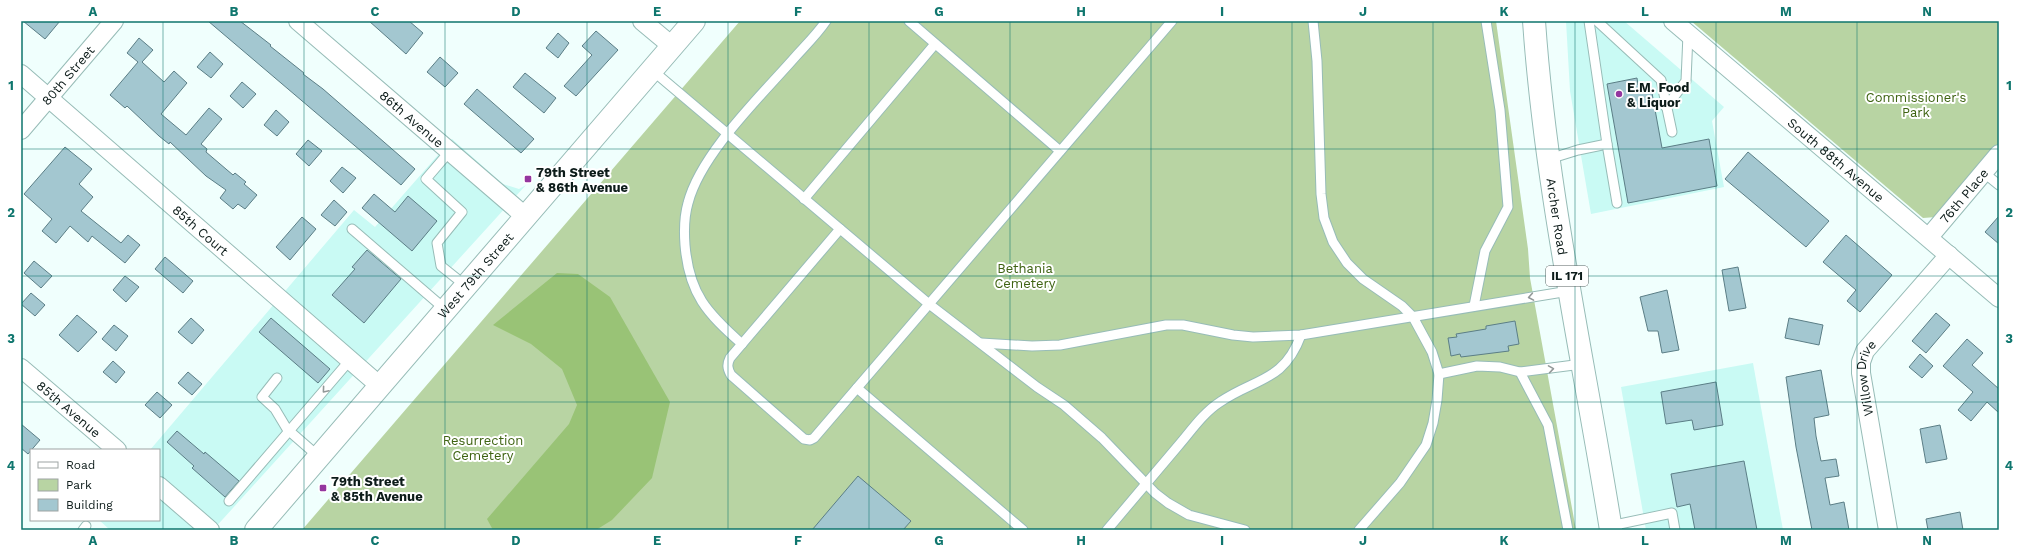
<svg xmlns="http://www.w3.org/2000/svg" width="2020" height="551" font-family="'Work Sans',sans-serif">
<rect width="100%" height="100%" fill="#f0fffd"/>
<!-- built -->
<g fill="#c9faf4">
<polygon points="1566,21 1624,21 1724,107 1712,121 1724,187 1591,214 1570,91"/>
<polygon points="452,139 503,184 519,189 526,185 213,530 110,530 99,520 159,520 159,450 150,450 354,210 375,227"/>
<polygon points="1753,363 1783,530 1646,530 1621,387"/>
</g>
<!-- green -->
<g fill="#b8d4a3">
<polygon points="740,21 1496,21 1528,249 1530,278 1576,530 302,530"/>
<polygon points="1691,21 1999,21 1999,144 1941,213 1936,217 1923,218"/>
</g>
<!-- forest -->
<polygon fill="#99c376" points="557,273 578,274 610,297 670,402 652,478 612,520 596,530 493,530 487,519 569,424 577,405 562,369 531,344 493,325"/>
<!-- building -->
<g fill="#a3c7d0" stroke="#5b7e86">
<polygon points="23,21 60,21 45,39"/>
<polygon points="208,21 240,21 271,45 270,46 304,73 303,74 323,89 415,169 401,185"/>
<polygon points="369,21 409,21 423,33 406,54"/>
<polygon points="596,31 618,50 576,96 564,86 592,55 582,46"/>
<polygon points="558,33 569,43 558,58 546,48"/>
<polygon points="139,38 153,50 142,62 164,82 174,71 187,83 161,114 186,135 209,108 222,119 201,144 207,149 206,152 233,175 235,173 246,182 244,184 257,195 245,209 238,204 233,209 220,198 226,190 206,176 170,142 169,144 159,136 127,106 125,108 110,95 138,62 127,53"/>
<polygon points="210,52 223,64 211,78 197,67"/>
<polygon points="440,57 458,73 445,87 427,72"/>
<polygon points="525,73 556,98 544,113 513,87"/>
<polygon points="1637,78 1638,85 1650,82 1662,148 1709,139 1717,186 1628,203 1607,84"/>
<polygon points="242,82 256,94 243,108 230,96"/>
<polygon points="477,89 534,139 521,153 464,104"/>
<polygon points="276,110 289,122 277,136 264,125"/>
<polygon points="308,140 322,151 309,166 296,154"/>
<polygon points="65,147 92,169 79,184 93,197 81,211 121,243 128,235 140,245 125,263 92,236 88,242 70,226 56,243 42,231 52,219 24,194"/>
<polygon points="1748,152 1829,221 1806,247 1725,179"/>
<polygon points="342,167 356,178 343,193 330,181"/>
<polygon points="374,194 395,212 408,196 437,221 412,251 362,208"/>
<polygon points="334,200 347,212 335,226 321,215"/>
<polygon points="1999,216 1999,244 1985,232"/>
<polygon points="302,217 316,229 290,260 276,247"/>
<polygon points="1846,235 1892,275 1860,312 1847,301 1856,290 1823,262"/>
<polygon points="367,250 401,279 364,323 332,295 355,269 352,267"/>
<polygon points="165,257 193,281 183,293 155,269"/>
<polygon points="34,261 52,276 41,288 24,273"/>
<polygon points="1738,267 1746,308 1729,311 1722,270"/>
<polygon points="125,276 139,287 126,302 113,290"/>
<polygon points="1667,290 1679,350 1662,353 1658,331 1648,331 1640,297"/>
<polygon points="31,293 45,305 35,316 21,304"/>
<polygon points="1936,313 1950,325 1926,353 1912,341"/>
<polygon points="77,315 97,332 78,352 59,335"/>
<polygon points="191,318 204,330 192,344 178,332"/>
<polygon points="271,318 330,369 318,383 259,332"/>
<polygon points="1789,318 1823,325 1819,345 1785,338"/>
<polygon points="1515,321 1519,344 1508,346 1509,351 1461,357 1460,354 1451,356 1448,338 1457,337 1456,334 1486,329 1486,326"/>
<polygon points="114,325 128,336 116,351 102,339"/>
<polygon points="1967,339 1983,353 1972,365 1999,389 1999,413 1987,402 1971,421 1958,410 1973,392 1943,366"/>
<polygon points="1920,354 1933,366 1922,378 1909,367"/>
<polygon points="113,361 125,372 116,383 103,372"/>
<polygon points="1821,370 1829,415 1814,418 1816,436 1821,461 1836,459 1839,476 1825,478 1830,505 1844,502 1849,530 1812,530 1796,447 1786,377"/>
<polygon points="188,372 202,384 192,395 178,383"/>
<polygon points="1716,382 1723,425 1694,430 1692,420 1666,424 1661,392"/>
<polygon points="157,392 172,405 160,418 145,405"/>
<polygon points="21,424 40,440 28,454 21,448"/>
<polygon points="1940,425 1947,459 1926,463 1920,429"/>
<polygon points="177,431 204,454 205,452 239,481 225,497 192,468 194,466 167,442"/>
<polygon points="1744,461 1757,530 1695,530 1690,504 1677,507 1671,474"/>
<polygon points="858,476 911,521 903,530 812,530"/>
<polygon points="1960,512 1963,530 1928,530 1926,519"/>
</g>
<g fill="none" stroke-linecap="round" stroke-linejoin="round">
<!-- service casing -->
<g stroke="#97bcb7" stroke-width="11">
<g id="service">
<polyline points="909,21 1060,151"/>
<polyline points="1313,21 1317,61 1321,194 1324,218 1333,242 1347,263 1363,279 1402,306 1413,317 1432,352 1439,374 1437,400 1433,423 1426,445 1400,483 1359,530"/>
<polyline points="1589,21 1607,144"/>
<polyline points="1597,21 1661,80 1672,132"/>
<polyline points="652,70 929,304 1037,387 1064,405 1102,438 1155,493 1168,503 1189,515 1245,530"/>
<polyline points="1666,107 1686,81 1688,34"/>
<polyline points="450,151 426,179 462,212 437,243 441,266 466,286"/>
<polyline points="1549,159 1578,150 1607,144 1617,203"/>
<polyline points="1983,172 1999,185"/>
<polyline points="804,199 935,44"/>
<polyline points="352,229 446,310"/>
<path d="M840,229L730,358C727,364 727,368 731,375L804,439L810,440L814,438L1172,21"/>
<polyline points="1474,306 1485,251 1508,207 1500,110 1486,21"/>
<polyline points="981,343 1032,346 1060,345 1166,325 1183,325 1233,335 1253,337 1301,335 1569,291"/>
<path d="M742,344C707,313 689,294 685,245C684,232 684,217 688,203C701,153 762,95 796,56C806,45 818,33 826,21"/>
<polyline points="1520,372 1548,425 1568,530"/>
<polyline points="1439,374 1477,366 1500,367 1520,372 1582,364"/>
<polyline points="277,378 262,397 275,409 287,429 319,457"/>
<polyline points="857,388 1023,530"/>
<polyline points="229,501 350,360"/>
<polyline points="1610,526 1672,513 1675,530"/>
<polyline points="83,530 86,526"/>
<path d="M1107,530C1131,502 1154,474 1178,446C1191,431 1203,413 1220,402C1255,378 1284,382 1301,335"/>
</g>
</g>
<!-- minor casing -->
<g stroke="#97bcb7" stroke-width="20">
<g id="minor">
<path id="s1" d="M298,21L526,217"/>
<polyline points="642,21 672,46"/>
<path id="s2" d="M1673,21L1999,298"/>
<path id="s3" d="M21,74L380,386"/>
<path id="s4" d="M21,130L114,21"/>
<path id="s5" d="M1929,237L1999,154"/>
<path id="s6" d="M21,368L117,450"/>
<polyline points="159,486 210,530"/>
<path id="s7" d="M1888,530L1861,373V362L1865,351L1949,255"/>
</g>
</g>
<!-- secondary casing -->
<g stroke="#97bcb7" stroke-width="24">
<g id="secondary">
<path id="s8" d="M256,530L694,21"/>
</g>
</g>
<!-- primary casing -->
<g stroke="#97bcb7" stroke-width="24">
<g id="primary">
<path id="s9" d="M1534,21C1546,193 1584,360 1611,530"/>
</g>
</g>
<!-- service -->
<use href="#service" stroke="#fff" stroke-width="9"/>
<!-- minor -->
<use href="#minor" stroke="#fff" stroke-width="18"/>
<!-- secondary -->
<use href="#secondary" stroke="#fff" stroke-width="22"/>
<!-- primary -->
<use href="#primary" stroke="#fff" stroke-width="22"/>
</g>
<!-- one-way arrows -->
<defs><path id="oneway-chevron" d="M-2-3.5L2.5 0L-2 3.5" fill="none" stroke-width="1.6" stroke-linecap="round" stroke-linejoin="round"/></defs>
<g stroke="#929898">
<use href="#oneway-chevron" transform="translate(1531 297) rotate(170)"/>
<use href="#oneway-chevron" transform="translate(1551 369) rotate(-9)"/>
<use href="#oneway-chevron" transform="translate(325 390) rotate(130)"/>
</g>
<!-- grid -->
<path fill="none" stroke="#0f766e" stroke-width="1" stroke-opacity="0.55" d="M163,21V530M304,21V530M445,21V530M587,21V530M728,21V530M869,21V530M1010,21V530M1151,21V530M1292,21V530M1433,21V530M1575,21V530M1716,21V530M1857,21V530M21,149H1999M21,276H1999M21,402H1999"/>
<!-- markers -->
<g fill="#94369f" stroke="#fff" stroke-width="1.5">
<circle cx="1619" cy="94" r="4"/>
<rect x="524" y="175" width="8" height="8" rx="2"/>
<rect x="319" y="484" width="8" height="8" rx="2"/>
</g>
<g text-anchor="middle" stroke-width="4" stroke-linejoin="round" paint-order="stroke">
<!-- shield labels -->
<rect fill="#fff" stroke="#555f5e" stroke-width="1" x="1546" y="266" width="42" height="20" rx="3"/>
<g font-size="12" font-weight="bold" fill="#0c1b19">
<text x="1567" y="280">IL 171</text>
</g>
<!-- street labels -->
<g font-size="13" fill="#0c1b19" stroke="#fff">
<text dy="5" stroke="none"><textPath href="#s4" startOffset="72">80th Street</textPath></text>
<text dy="5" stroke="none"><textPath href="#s1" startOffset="150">86th Avenue</textPath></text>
<text dy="5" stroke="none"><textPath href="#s2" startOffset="214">South 88th Avenue</textPath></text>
<text dy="5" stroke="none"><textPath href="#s5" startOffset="54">76th Place</textPath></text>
<text dy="5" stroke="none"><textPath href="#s9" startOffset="197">Archer Road</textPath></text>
<text dy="5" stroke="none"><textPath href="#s3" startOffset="238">85th Court</textPath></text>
<text dy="5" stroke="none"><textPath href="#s8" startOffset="336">West 79th Street</textPath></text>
<text dy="5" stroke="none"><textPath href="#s7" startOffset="155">Willow Drive</textPath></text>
<text dy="5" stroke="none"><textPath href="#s6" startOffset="63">85th Avenue</textPath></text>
</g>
<!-- poi labels -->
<g font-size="13" font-weight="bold" fill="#0c1b19" stroke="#fff" text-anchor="start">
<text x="1627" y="92">E.M. Food<tspan x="1627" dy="15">&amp; Liquor</tspan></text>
<text x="536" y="177">79th Street<tspan x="536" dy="15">&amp; 86th Avenue</tspan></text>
<text x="331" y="486">79th Street<tspan x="331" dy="15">&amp; 85th Avenue</tspan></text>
</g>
<!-- park labels -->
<g font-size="13" fill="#3e6312" stroke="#fff">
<text x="1916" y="102">Commissioner's<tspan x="1916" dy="15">Park</tspan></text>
<text x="1025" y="273">Bethania<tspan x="1025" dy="15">Cemetery</tspan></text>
<text x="483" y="445">Resurrection<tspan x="483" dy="15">Cemetery</tspan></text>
</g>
</g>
<!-- border -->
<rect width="2020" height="551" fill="none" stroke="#ffffff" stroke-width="44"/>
<!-- legend -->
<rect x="30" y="449" width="130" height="72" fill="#ffffff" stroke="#9ea4a3"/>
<rect x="38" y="462" width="20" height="6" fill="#ffffff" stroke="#9ea4a3"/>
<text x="66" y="469" font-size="12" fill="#0c1b19">Road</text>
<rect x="38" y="479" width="20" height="12" fill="#b8d4a3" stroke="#9ea4a3"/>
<text x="66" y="489" font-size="12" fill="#0c1b19">Park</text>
<rect x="38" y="499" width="20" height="12" fill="#a3c7d0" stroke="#9ea4a3"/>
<text x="66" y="509" font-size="12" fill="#0c1b19">Building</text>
<rect x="22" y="22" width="1976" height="507" fill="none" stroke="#0f766e" stroke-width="1.5"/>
<g font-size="13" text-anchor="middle" font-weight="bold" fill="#0f766e">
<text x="93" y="16">A</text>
<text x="234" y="16">B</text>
<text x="375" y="16">C</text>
<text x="516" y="16">D</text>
<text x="657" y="16">E</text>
<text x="798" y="16">F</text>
<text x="939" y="16">G</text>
<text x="1081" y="16">H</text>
<text x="1222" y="16">I</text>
<text x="1363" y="16">J</text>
<text x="1504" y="16">K</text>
<text x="1645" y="16">L</text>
<text x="1786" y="16">M</text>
<text x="1927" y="16">N</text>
<text x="11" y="90">1</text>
<text x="2009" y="90">1</text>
<text x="11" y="217">2</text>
<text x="2009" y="217">2</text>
<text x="11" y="343">3</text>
<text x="2009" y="343">3</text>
<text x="11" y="470">4</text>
<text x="2009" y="470">4</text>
<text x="93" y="545">A</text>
<text x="234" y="545">B</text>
<text x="375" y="545">C</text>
<text x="516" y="545">D</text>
<text x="657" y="545">E</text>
<text x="798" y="545">F</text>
<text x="939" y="545">G</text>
<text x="1081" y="545">H</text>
<text x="1222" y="545">I</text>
<text x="1363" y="545">J</text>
<text x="1504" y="545">K</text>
<text x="1645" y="545">L</text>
<text x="1786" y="545">M</text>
<text x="1927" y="545">N</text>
</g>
</svg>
